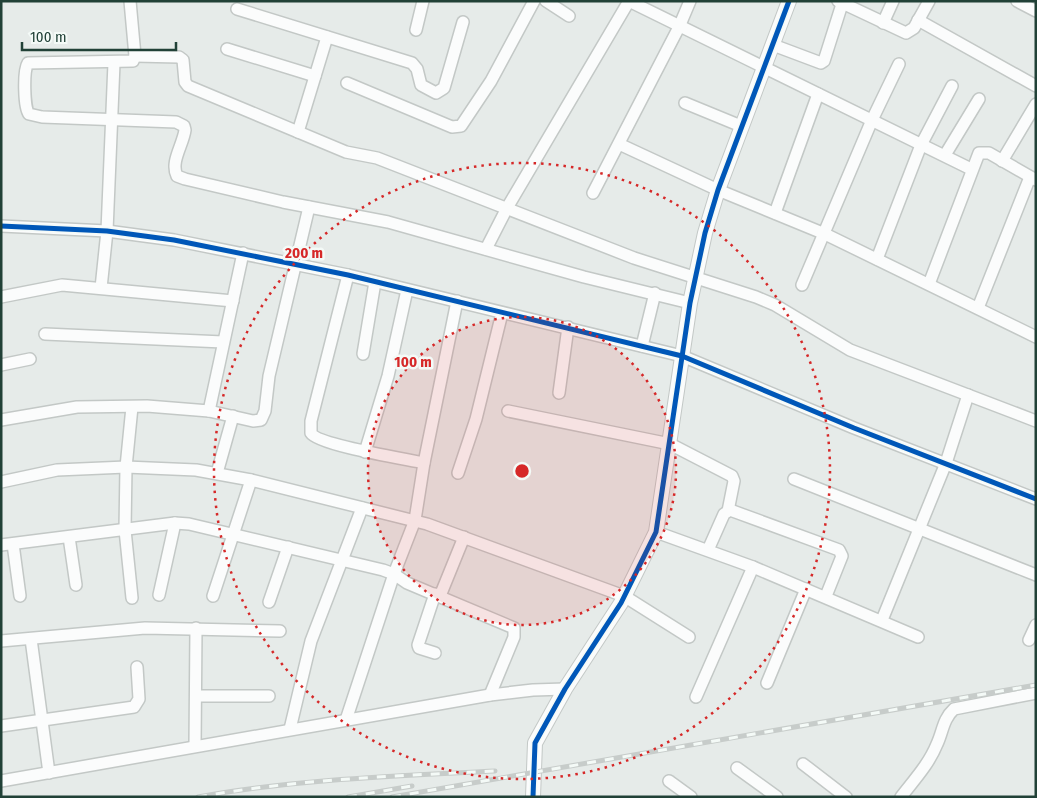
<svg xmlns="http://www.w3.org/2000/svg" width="1037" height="798" font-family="'Fira Sans Condensed',sans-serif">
<rect width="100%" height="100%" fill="#e6ebe9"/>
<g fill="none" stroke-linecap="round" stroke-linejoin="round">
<!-- minor casing -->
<g stroke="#c3c8c6" stroke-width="14">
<g id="minor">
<path d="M130,1L135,56L133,61L28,63C23,71 24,108 29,114L42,117L176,122L184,126L185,130C183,145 170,162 177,176L185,179L283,202L388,222L584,277L690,303"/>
<polyline points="546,1 569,16"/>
<polyline points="629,1 971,169"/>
<polyline points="838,1 906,33 914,28 929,1"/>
<polyline points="1017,1 1036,11"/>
<polyline points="237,9 412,63 417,69 421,85 436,93 444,88 463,22"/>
<polyline points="918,20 1036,86"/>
<polyline points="883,23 893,1"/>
<polyline points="416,30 423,1"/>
<polyline points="773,45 821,63 824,61 843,1"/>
<polyline points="227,49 315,76"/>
<polyline points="135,56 179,57 183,60 185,82 188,86 346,152 377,158 634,258 756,297 775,305 850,350 1036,421"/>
<polyline points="347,83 452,127 461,126 491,81 534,1"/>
<polyline points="685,103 741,126"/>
<polyline points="298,132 327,37"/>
<polyline points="619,144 718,190 825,234 1036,337"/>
<polyline points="945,155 979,99"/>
<polyline points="1002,161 1036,104"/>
<polyline points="593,193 679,27 690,1"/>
<polyline points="775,213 818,94"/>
<polyline points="1,226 107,231 174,240 348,275 682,356 854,428 1036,499"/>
<polyline points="486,249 507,208 629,1"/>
<polyline points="877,259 921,145 952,86"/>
<path d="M348,275L311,421V433C318,445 406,459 424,463"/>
<polyline points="929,284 979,153 989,153 1036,180"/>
<polyline points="802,285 872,120 899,64"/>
<polyline points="101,288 107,231 114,63"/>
<polyline points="1,297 62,285 233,301"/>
<polyline points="978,308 1030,177"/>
<polyline points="45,334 223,342"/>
<polyline points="642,346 655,293"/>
<polyline points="363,354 375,282"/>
<polyline points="1,365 30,359"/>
<polyline points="559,393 568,327"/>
<polyline points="132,407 126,467 125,530 132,598"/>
<polyline points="209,411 243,253"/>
<polyline points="508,411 670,444 732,476 734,481 728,511"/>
<polyline points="1,420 77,407 147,406 209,411 253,421 261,420 265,411 269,376 309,207"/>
<polyline points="365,452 388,376 407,290"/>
<polyline points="217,473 233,416"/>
<polyline points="458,473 476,419 502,313"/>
<polyline points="794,479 1036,575"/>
<polyline points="1,482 57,470 126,467 196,470 251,480 427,524 624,596 689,637"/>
<polyline points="656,532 753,567 918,637"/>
<polyline points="69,537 76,585"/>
<polyline points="13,544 20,596"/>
<polyline points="1,545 175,523 189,524 383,570 394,574 407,583 514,628 514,637 490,695"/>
<polyline points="708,550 724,514 730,510 839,550 842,556 826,596"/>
<polyline points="435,594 418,645 419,648 435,653"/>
<polyline points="159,595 175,523"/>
<polyline points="213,596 251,480"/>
<polyline points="440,596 464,537"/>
<polyline points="269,602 288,547"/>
<polyline points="882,620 946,463 968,395"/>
<polyline points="31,639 49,773"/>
<polyline points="1029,640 1036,625"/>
<polyline points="1,641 145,628 280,631"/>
<polyline points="767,683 806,589"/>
<polyline points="196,696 269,696"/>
<polyline points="696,697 753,567"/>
<polyline points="346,720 394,574 415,520 424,463 457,301"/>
<polyline points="1,726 134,707 139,699 137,667"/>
<polyline points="290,729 311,641 362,508"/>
<polyline points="195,746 196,628"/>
<polyline points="803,764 846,797"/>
<polyline points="737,768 777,797"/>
<polyline points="1,781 490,695 533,690 565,689"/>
<polyline points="669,781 691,797"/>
<path d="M901,797C914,780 929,764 937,744C943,731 943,719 954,709L1036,693"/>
</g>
</g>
<!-- tertiary casing -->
<g stroke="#c3c8c6" stroke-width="16">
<polyline id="tertiary" points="533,797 535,743 565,689 621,603 656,532 690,303 705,233 718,190 789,1"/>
</g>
<!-- minor -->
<use href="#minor" stroke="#fbfcfc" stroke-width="11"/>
<!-- tertiary -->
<use href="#tertiary" stroke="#fbfcfc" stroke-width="14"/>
<!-- rail casing -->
<g stroke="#c7ccca" stroke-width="5">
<g id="rail">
<path d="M198,797C297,779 396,776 495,771"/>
<polyline points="348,797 412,786"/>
<polyline points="392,797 1036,685"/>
</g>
</g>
<!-- rail -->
<use href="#rail" stroke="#f4faf7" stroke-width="3" stroke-dasharray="9" stroke-linecap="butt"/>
<!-- cycleway casing -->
<g stroke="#f4faf7" stroke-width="8">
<g id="cycleway">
<polyline points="1,226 107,231 174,240 348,275 682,356 854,428 1036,499"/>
<polyline points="533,797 535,743 565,689 621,603 656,532 690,303 705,233 718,190 789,1"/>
</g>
</g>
<!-- cycleway -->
<use href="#cycleway" stroke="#0057b8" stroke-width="5"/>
</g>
<!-- distance rings -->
<circle cx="522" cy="471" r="154" fill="#d62828" fill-opacity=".12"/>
<g fill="none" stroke="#d62828" stroke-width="2.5" stroke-dasharray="2.5 5">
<circle cx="522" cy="471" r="154"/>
<circle cx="522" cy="471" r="308"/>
</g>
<circle cx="522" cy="471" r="8" fill="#d62828" stroke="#f4faf7" stroke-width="2.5"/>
<g font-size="15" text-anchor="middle" font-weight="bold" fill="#d62828" stroke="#f4faf7" stroke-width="5" stroke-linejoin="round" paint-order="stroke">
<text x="304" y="258">200 m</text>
<text x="413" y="367">100 m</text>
</g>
<!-- border -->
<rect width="1037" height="798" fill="none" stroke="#214137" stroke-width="5"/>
<!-- scale -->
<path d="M22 42v8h154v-8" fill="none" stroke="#214137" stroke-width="2.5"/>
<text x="30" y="42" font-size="15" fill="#214137" stroke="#f4faf7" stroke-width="4" paint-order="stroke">100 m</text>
</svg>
